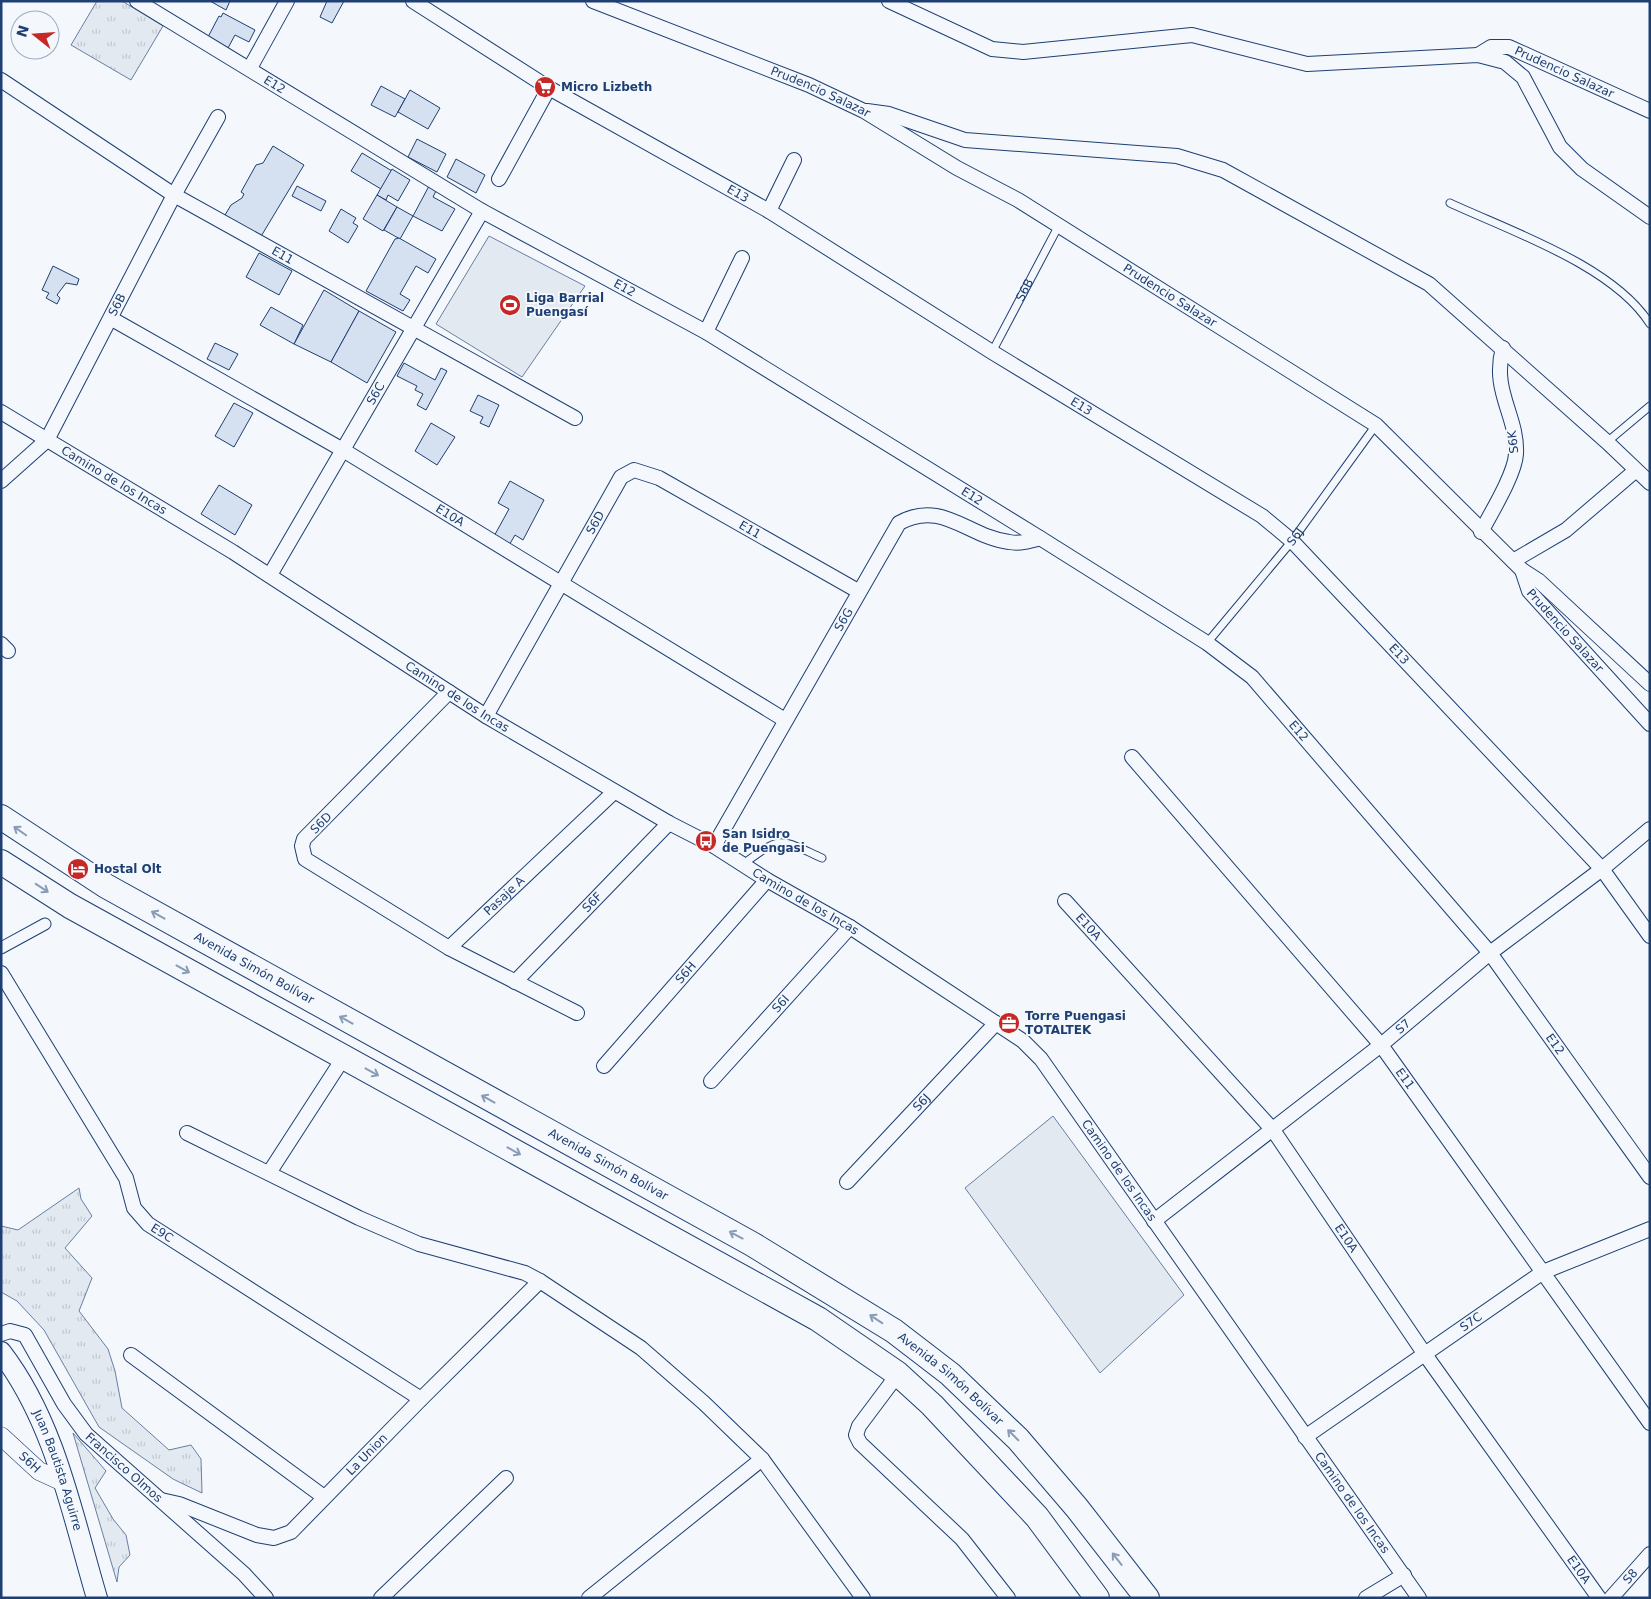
<svg xmlns="http://www.w3.org/2000/svg" width="1651" height="1599" font-family="'DejaVu Sans',sans-serif">
<defs>
<pattern id="grass-tufts" width="24" height="20" patternUnits="userSpaceOnUse" patternTransform="scale(1.25)"><rect width="24" height="20" fill="#e3e9f0"/><path d="M3 7l-1-3M5 7V3M7 7l1-3M15 17l-1-3M17 17v-4M19 17l1-3" fill="none" stroke="#c2c9d1"/></pattern>
</defs>
<rect width="100%" height="100%" fill="#f4f7fb"/>
<!-- grass -->
<g fill="url(#grass-tufts)" stroke="#687fa3">
<polygon points="97,1 122,1 163,26 131,80 71,45"/>
<polygon points="79,1188 81,1199 92,1216 65,1248 92,1278 79,1311 108,1349 115,1371 122,1408 169,1450 191,1445 201,1459 202,1493 173,1479 99,1427 44,1330 17,1301 1,1292 1,1226 18,1230"/>
<polygon points="73,1433 106,1471 95,1488 113,1519 126,1535 130,1555 119,1567 117,1582"/>
</g>
<!-- garden -->
<g fill="#e3e9f0" stroke="#687fa3">
<polygon points="489,236 585,286 522,377 436,324"/>
<polygon points="1053,1116 1184,1295 1100,1373 965,1188"/>
</g>
<!-- building -->
<g fill="#d5e0f0" stroke="#1d3f73">
<polygon points="210,1 230,1 226,10"/>
<polygon points="327,1 344,1 332,23 320,17"/>
<polygon points="223,13 255,30 249,42 235,35 228,48 208,37 219,16 221,17"/>
<polygon points="381,86 405,99 395,117 371,105"/>
<polygon points="410,90 440,108 428,129 398,112"/>
<polygon points="417,139 446,154 437,172 408,157"/>
<polygon points="273,146 304,165 260,238 222,220 231,205 242,198 244,194 241,192 256,165 263,163"/>
<polygon points="362,153 392,171 381,189 351,171"/>
<polygon points="456,159 485,175 476,193 447,177"/>
<polygon points="392,169 410,180 398,201 388,195 386,200 377,195"/>
<polygon points="297,186 326,201 321,211 292,196"/>
<polygon points="429,186 436,191 433,197 455,209 442,231 413,216"/>
<polygon points="377,195 397,207 383,231 363,219"/>
<polygon points="397,207 413,216 400,239 384,230"/>
<polygon points="341,209 356,218 353,223 358,226 348,243 329,231"/>
<polygon points="399,238 436,259 428,273 416,266 400,294 410,300 403,311 366,291 395,239"/>
<polygon points="259,253 292,271 279,295 246,277"/>
<polygon points="53,266 79,279 77,285 66,283 57,295 60,298 57,304 46,298 49,293 42,290"/>
<polygon points="324,290 359,311 331,362 294,344"/>
<polygon points="271,307 303,325 294,344 260,325"/>
<polygon points="359,311 396,332 367,383 331,362"/>
<polygon points="215,343 238,354 229,370 207,359"/>
<polygon points="404,363 435,380 441,368 447,371 426,410 417,405 423,394 415,390 417,386 397,376"/>
<polygon points="478,395 499,405 489,427 480,423 483,417 470,411"/>
<polygon points="234,403 253,413 234,447 215,436"/>
<polygon points="431,423 455,437 437,465 415,451"/>
<polygon points="510,481 544,500 523,540 515,535 508,547 493,538 509,509 498,503"/>
<polygon points="219,485 252,505 235,535 201,514"/>
</g>
<g fill="none" stroke-linecap="round" stroke-linejoin="round">
<!-- service casing -->
<g stroke="#1d3f73" stroke-width="9">
<g id="service">
<path d="M1450,203C1510,231 1614,266 1650,324"/>
<path id="s1" d="M992,352L1058,227"/>
<polyline points="1607,442 1650,406"/>
<path id="s2" d="M1207,643L1292,541L1376,425"/>
<path d="M743,864C783,835 778,838 822,858"/>
</g>
</g>
<!-- pedestrian casing -->
<g stroke="#1d3f73" stroke-width="13">
<polyline id="pedestrian" points="1,948 45,924"/>
</g>
<!-- minor casing -->
<g stroke="#1d3f73" stroke-width="16">
<g id="minor">
<path id="s3" d="M137,1L482,211L706,332L1040,538L1207,643L1252,677L1490,953L1650,1177"/>
<path id="s4" d="M413,1L549,88L769,211L992,352L1262,516L1292,541L1602,869L1650,936"/>
<path id="s5" d="M593,1L809,85L864,111L957,168L1018,200L1376,425L1522,570L1529,591L1650,724"/>
<polyline points="889,1 992,49 1023,52 1192,35 1307,64 1478,55 1505,62 1523,77 1560,147 1582,169 1650,217"/>
<path id="s6" d="M1478,55L1491,47H1509L1650,111"/>
<polyline points="250,68 287,1"/>
<path id="s7" d="M1,80L174,195L575,418"/>
<polyline points="867,111 889,114 965,140 1177,156 1223,170 1429,284 1607,442 1650,483"/>
<polyline points="499,179 549,88"/>
<polyline points="769,211 794,160"/>
<path id="s8" d="M112,319L343,450L785,720"/>
<polyline points="706,332 742,258"/>
<path id="s9" d="M1,412L233,552L486,716L669,823L714,846L767,880L850,927L1023,1041L1041,1059L1419,1598"/>
<path id="s10" d="M1,481L47,440L174,195L218,117"/>
<path d="M1481,532C1491,513 1515,474 1516,454C1518,416 1491,391 1503,348"/>
<polyline points="1513,561 1566,530 1635,471"/>
<polyline points="1522,570 1539,581 1650,684"/>
<path id="s11" d="M270,575L482,211"/>
<polyline points="1,644 8,651"/>
<polyline points="449,692 304,839 302,846 305,859 449,948 577,1013"/>
<path id="s12" d="M486,716L616,486L621,477L634,470L659,478L858,591"/>
<path id="s13" d="M1132,757L1381,1045L1650,1423"/>
<path id="s14" d="M714,846L899,523C942,499 968,537 1009,542C1020,544 1030,541 1040,538"/>
<path id="s15" d="M1065,901L1273,1130L1424,1353L1599,1598"/>
<path id="s16" d="M449,948L614,792"/>
<path id="s17" d="M1,973L126,1178L134,1208L148,1224L421,1399"/>
<path id="s18" d="M515,982L669,823"/>
<path id="s19" d="M604,1066L767,880"/>
<path id="s20" d="M711,1081L850,927"/>
<polyline points="187,1133 359,1218 419,1244 525,1273 540,1281 641,1348 704,1403 762,1459 863,1598"/>
<polyline points="269,1173 344,1057"/>
<path id="s21" d="M847,1182L996,1023"/>
<path id="s22" d="M1154,1221L1381,1045L1490,953L1602,869L1650,829"/>
<path id="s23" d="M1,1334L10,1331L25,1335L64,1404L86,1434L244,1574L266,1598"/>
<polyline points="131,1355 324,1497"/>
<polyline points="898,1374 859,1426 856,1435 860,1443 962,1539 1008,1598"/>
<path id="s24" d="M1305,1437L1543,1272L1650,1229"/>
<path id="s25" d="M161,1500L179,1504L257,1535L274,1538L291,1532L421,1399L540,1281"/>
<polyline points="381,1598 506,1478"/>
<polyline points="589,1598 762,1459"/>
<polyline points="1366,1598 1404,1575"/>
<path id="s26" d="M1611,1598L1650,1554"/>
</g>
</g>
<!-- tertiary casing -->
<g stroke="#1d3f73" stroke-width="19">
<g id="tertiary">
<path id="s27" d="M1,1436L39,1471L63,1482"/>
</g>
</g>
<!-- secondary casing -->
<g stroke="#1d3f73" stroke-width="22">
<g id="secondary">
<path id="s28" d="M1,1352C55,1422 72,1514 97,1598"/>
</g>
</g>
<!-- trunk casing -->
<g stroke="#1d3f73" stroke-width="26">
<g id="trunk">
<path id="s29" d="M1,817L106,886L752,1244L894,1331L950,1374L1018,1439L1077,1508L1147,1598"/>
<polyline points="1,862 70,906 818,1319 898,1374 932,1405 1037,1517 1097,1598"/>
</g>
</g>
<!-- service -->
<use href="#service" stroke="#f4f7fb" stroke-width="7"/>
<!-- pedestrian -->
<use href="#pedestrian" stroke="#f4f7fb" stroke-width="11"/>
<!-- minor -->
<use href="#minor" stroke="#f4f7fb" stroke-width="14"/>
<!-- tertiary -->
<use href="#tertiary" stroke="#f4f7fb" stroke-width="18"/>
<!-- secondary -->
<use href="#secondary" stroke="#f4f7fb" stroke-width="20"/>
<!-- trunk -->
<use href="#trunk" stroke="#f4f7fb" stroke-width="24"/>
</g>
<!-- one-way arrows -->
<defs><path id="oneway-shaft" d="M-6 0H5M1.5-3L5.5 0L1.5 3" fill="none" stroke-width="1.6" stroke-linecap="round" stroke-linejoin="round" transform="scale(1.25)"/></defs>
<g stroke="#889bb7">
<use href="#oneway-shaft" transform="translate(20 831) rotate(-145)"/>
<use href="#oneway-shaft" transform="translate(42 888) rotate(33)"/>
<use href="#oneway-shaft" transform="translate(158 915) rotate(-151)"/>
<use href="#oneway-shaft" transform="translate(183 969) rotate(29)"/>
<use href="#oneway-shaft" transform="translate(346 1020) rotate(-151)"/>
<use href="#oneway-shaft" transform="translate(372 1072) rotate(29)"/>
<use href="#oneway-shaft" transform="translate(488 1099) rotate(-151)"/>
<use href="#oneway-shaft" transform="translate(514 1151) rotate(29)"/>
<use href="#oneway-shaft" transform="translate(736 1235) rotate(-152)"/>
<use href="#oneway-shaft" transform="translate(876 1319) rotate(-147)"/>
<use href="#oneway-shaft" transform="translate(1013 1435) rotate(-135)"/>
<use href="#oneway-shaft" transform="translate(1117 1559) rotate(-128)"/>
</g>
<!-- icons -->
<defs>
<g id="supermarket-disc" transform="scale(1.125)"><circle r="9.5" fill="#c62828" stroke="#f4f7fb"/><path d="M-6-5.5h2.5l.6 2H6L4.5 2H-2.5L-4.4-4H-6ZM-1.5 3.2a1.3 1.3 0 1 0 .1 0ZM3 3.2a1.3 1.3 0 1 0 .1 0Z" fill="#fff"/></g>
<g id="stadium-disc" transform="scale(1.125)"><circle r="9.5" fill="#c62828" stroke="#f4f7fb"/><path d="M0-5a6.5 5 0 1 0 0 10a6.5 5 0 1 0 0-10ZM-3.5-1.8h7v3.6h-7Z" fill="#fff"/></g>
<g id="bus-disc" transform="scale(1.125)"><circle r="9.5" fill="#c62828" stroke="#f4f7fb"/><path d="M-5-6H5V4H4V6H2V4H-2V6H-4V4H-5ZM-3.5-4V0h7V-4ZM-3.5 1.2v1.5H-2V1.2ZM2 1.2v1.5H3.5V1.2Z" fill="#fff"/></g>
<g id="hotel-disc" transform="scale(1.125)"><circle r="9.5" fill="#c62828" stroke="#f4f7fb"/><path d="M-6-4.5h1.5V1H6V5H4.5V3h-9V5H-6ZM-4 0a1.8 1.8 0 1 1 3.6 0ZM.5 0V-2.5h3Q6-2.5 6 0Z" fill="#fff"/></g>
<g id="office-disc" transform="scale(1.125)"><circle r="9.5" fill="#c62828" stroke="#f4f7fb"/><path d="M-6-3h4V-5.5h4V-3h4V5H-6ZM-1-4.5V-3h2v-1.5ZM-6 0V1H6V0Z" fill="#fff"/></g>
</defs>
<g fill-rule="evenodd">
<use href="#supermarket-disc" x="545" y="87"/>
<use href="#stadium-disc" x="510" y="305"/>
<use href="#bus-disc" x="706" y="841"/>
<use href="#hotel-disc" x="78" y="869"/>
<use href="#office-disc" x="1009" y="1023"/>
</g>
<g text-anchor="middle" stroke-width="4" stroke-linejoin="round" paint-order="stroke">
<!-- street labels -->
<g font-size="12" fill="#1d3f73" stroke="#f4f7fb">
<text dy="4" stroke="none"><textPath href="#s6" startOffset="94">Prudencio Salazar</textPath></text>
<text dy="4" stroke="none"><textPath href="#s3" startOffset="161">E12</textPath></text>
<text dy="4" stroke="none"><textPath href="#s5" startOffset="245">Prudencio Salazar</textPath></text>
<text dy="4" stroke="none"><textPath href="#s4" startOffset="378">E13</textPath></text>
<text dy="4" stroke="none"><textPath href="#s7" startOffset="332">E11</textPath></text>
<text dy="4" stroke="none"><textPath href="#s3" startOffset="566">E12</textPath></text>
<text dy="4" stroke="none"><textPath href="#s1" startOffset="70">S6B</textPath></text>
<text dy="4" stroke="none"><textPath href="#s5" startOffset="650">Prudencio Salazar</textPath></text>
<text dy="4" stroke="none"><textPath href="#s10" startOffset="214">S6B</textPath></text>
<text dy="4" stroke="none"><textPath href="#s11" startOffset="210">S6C</textPath></text>
<text dy="4" stroke="none"><textPath href="#s4" startOffset="782">E13</textPath></text>
<text transform="translate(1513 442) rotate(-96)" y="4">S6K</text>
<text dy="4" stroke="none"><textPath href="#s9" startOffset="132">Camino de los Incas</textPath></text>
<text dy="4" stroke="none"><textPath href="#s3" startOffset="971">E12</textPath></text>
<text dy="4" stroke="none"><textPath href="#s8" startOffset="391">E10A</textPath></text>
<text dy="4" stroke="none"><textPath href="#s12" startOffset="222">S6D</textPath></text>
<text dy="4" stroke="none"><textPath href="#s12" startOffset="420">E11</textPath></text>
<text dy="4" stroke="none"><textPath href="#s2" startOffset="138">S6J</textPath></text>
<text dy="4" stroke="none"><textPath href="#s14" startOffset="261">S6G</textPath></text>
<text dy="4" stroke="none"><textPath href="#s5" startOffset="1175">Prudencio Salazar</textPath></text>
<text dy="4" stroke="none"><textPath href="#s4" startOffset="1188">E13</textPath></text>
<text dy="4" stroke="none"><textPath href="#s9" startOffset="538">Camino de los Incas</textPath></text>
<text dy="4" stroke="none"><textPath href="#s3" startOffset="1376">E12</textPath></text>
<text transform="translate(321 823) rotate(-45)" y="4">S6D</text>
<text dy="4" stroke="none"><textPath href="#s16" startOffset="76">Pasaje A</textPath></text>
<text dy="4" stroke="none"><textPath href="#s18" startOffset="111">S6F</textPath></text>
<text dy="4" stroke="none"><textPath href="#s9" startOffset="942">Camino de los Incas</textPath></text>
<text dy="4" stroke="none"><textPath href="#s15" startOffset="35">E10A</textPath></text>
<text dy="4" stroke="none"><textPath href="#s29" startOffset="295">Avenida Simón Bolívar</textPath></text>
<text dy="4" stroke="none"><textPath href="#s19" startOffset="124">S6H</textPath></text>
<text dy="4" stroke="none"><textPath href="#s20" startOffset="104">S6I</textPath></text>
<text dy="4" stroke="none"><textPath href="#s22" startOffset="316">S7</textPath></text>
<text dy="4" stroke="none"><textPath href="#s3" startOffset="1781">E12</textPath></text>
<text dy="4" stroke="none"><textPath href="#s13" startOffset="422">E11</textPath></text>
<text dy="4" stroke="none"><textPath href="#s21" startOffset="109">S6J</textPath></text>
<text dy="4" stroke="none"><textPath href="#s29" startOffset="700">Avenida Simón Bolívar</textPath></text>
<text dy="4" stroke="none"><textPath href="#s9" startOffset="1362">Camino de los Incas</textPath></text>
<text dy="4" stroke="none"><textPath href="#s17" startOffset="309">E9C</textPath></text>
<text dy="4" stroke="none"><textPath href="#s15" startOffset="440">E10A</textPath></text>
<text dy="4" stroke="none"><textPath href="#s24" startOffset="202">S7C</textPath></text>
<text dy="4" stroke="none"><textPath href="#s29" startOffset="1105">Avenida Simón Bolívar</textPath></text>
<text dy="4" stroke="none"><textPath href="#s25" startOffset="246">La Union</textPath></text>
<text dy="4" stroke="none"><textPath href="#s27" startOffset="39">S6H</textPath></text>
<text dy="4" stroke="none"><textPath href="#s23" startOffset="192">Francisco Olmos</textPath></text>
<text dy="4" stroke="none"><textPath href="#s28" startOffset="132">Juan Bautista Aguirre</textPath></text>
<text dy="4" stroke="none"><textPath href="#s9" startOffset="1768">Camino de los Incas</textPath></text>
<text dy="4" stroke="none"><textPath href="#s15" startOffset="845">E10A</textPath></text>
<text dy="4" stroke="none"><textPath href="#s26" startOffset="29">S8</textPath></text>
</g>
<!-- poi labels -->
<g font-size="12" font-weight="bold" fill="#1d3f73" stroke="#f4f7fb" text-anchor="start">
<text x="561" y="91">Micro Lizbeth</text>
<text x="526" y="302">Liga Barrial<tspan x="526" dy="14">Puengasí</tspan></text>
<text x="722" y="838">San Isidro<tspan x="722" dy="14">de Puengasi</tspan></text>
<text x="94" y="873">Hostal Olt</text>
<text x="1025" y="1020">Torre Puengasi<tspan x="1025" dy="14">TOTALTEK</tspan></text>
</g>
</g>
<!-- border -->
<rect width="1651" height="1599" fill="none" stroke="#1d3f73" stroke-width="5"/>
<!-- north arrow -->
<g transform="translate(35 35) rotate(287)"><circle r="24" fill="#f4f7fb" stroke="#9eadc5"/>
<path d="M0-4L9 19L0 12L-9 19Z" fill="#c62828"/>
<text y="-8" font-size="14" font-weight="bold" text-anchor="middle" fill="#1d3f73">N</text>
</g>
</svg>
